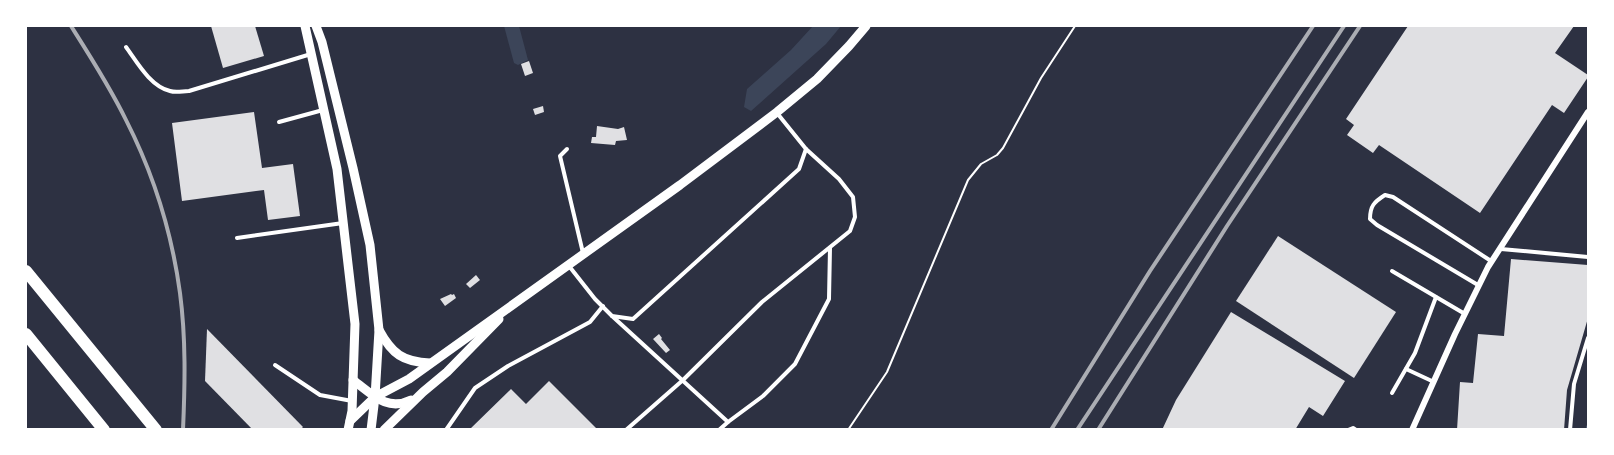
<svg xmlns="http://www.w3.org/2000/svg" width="1614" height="455" font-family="Commissioner,sans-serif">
<rect width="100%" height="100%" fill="#2d3142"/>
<!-- green -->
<g fill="#3c4559">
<polygon points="504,26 519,26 528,60 518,65 514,63"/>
<polygon points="813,26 841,26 826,44 751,111 744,107 747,89 791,50"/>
</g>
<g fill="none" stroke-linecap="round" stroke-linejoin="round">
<!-- stream -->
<polyline stroke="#4f5d75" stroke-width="4" points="1588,430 1588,427"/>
</g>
<!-- building -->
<g fill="#e0e0e3">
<polygon points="211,26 255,26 264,56 223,68"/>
<polygon points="1408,26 1574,26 1555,53 1588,75 1588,77 1564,113 1552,105 1480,213 1379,145 1373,153 1347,135 1354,125 1346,119"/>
<polygon points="529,61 533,73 525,76 521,64"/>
<polygon points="543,106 544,112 535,115 533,109"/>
<polygon points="254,112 262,168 293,164 300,216 268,220 264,190 182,201 172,123"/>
<polygon points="597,126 618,129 624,127 627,140 616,141 615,145 591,143 592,137 596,137"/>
<polygon points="1278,236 1396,312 1354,378 1236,301"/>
<polygon points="1511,259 1588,265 1588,318 1567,390 1564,430 1457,430 1460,382 1473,383 1478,334 1504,336"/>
<polygon points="476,275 480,280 470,288 466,284"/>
<polygon points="451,294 452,295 454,294 456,298 445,306 440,299"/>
<polygon points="1231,312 1345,381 1323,416 1309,407 1295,430 1162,430 1176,400"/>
<polygon points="207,329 303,427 300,430 253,430 205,381"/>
<polygon points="659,334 662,338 661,339 670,350 666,353 653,339"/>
<polygon points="549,381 596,428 594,430 469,430 511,389 526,404"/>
</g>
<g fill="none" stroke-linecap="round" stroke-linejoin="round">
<!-- path -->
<polyline stroke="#fff" stroke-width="2" points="848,430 887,372 968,180 981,164 997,155 1003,148 1041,78 1075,26"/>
<!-- service -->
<g stroke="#fff" stroke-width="4">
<path d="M126,47C137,62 150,86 170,91C176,93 183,91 189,91L311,54"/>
<polyline points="279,122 323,110"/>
<polyline points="567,149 560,156 583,253"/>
<polyline points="237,238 343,223"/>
<polyline points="1501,249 1588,257"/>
<polyline points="569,266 595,299 612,316 633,319 799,169 806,149"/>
<polyline points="1392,271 1465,314"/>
<path d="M1478,285L1377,225L1370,219C1370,206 1374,202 1385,195L1393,197L1491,261"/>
<polyline points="612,316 728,422 763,396 795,364 829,299 830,248"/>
<polyline points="275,365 320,395 352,401"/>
<polyline points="1406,369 1434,382"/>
<polyline points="1392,393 1415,353 1436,297"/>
<polyline points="446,430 475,388 508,366 590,322 603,306"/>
<polyline points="626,430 683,380 762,302 850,231 855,217 853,197 839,179 806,149 777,113"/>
<polyline points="719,430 728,422"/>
<polyline points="1348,430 1353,428 1356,430"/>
<polyline points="1570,430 1574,384 1588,338"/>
</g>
<!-- minor -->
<polyline stroke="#fff" stroke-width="6" points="1412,430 1455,334 1488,267 1588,112"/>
<!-- secondary -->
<g stroke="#fff" stroke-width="9">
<polyline points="305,26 337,169 348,264 355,324 352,411 348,430"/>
<polyline points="316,26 322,42 353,168 370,245 379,330 375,397 371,430"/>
<path d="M379,330C392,354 403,362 430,363"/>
<path d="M353,380C372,394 387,412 411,400"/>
<polyline points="350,421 375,397 409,379 680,185 777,112 817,79 849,46 866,26"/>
<polyline points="384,430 423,392 447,372 499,319"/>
</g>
<!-- motorway -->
<g stroke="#fff" stroke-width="12">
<polyline points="26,271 156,430"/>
<polyline points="26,334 104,430"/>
</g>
<!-- rail -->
<g stroke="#abadb3" stroke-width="4">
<path d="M71,26C90,56 110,87 126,120C153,173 172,234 180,293C186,339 185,384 183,430"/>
<polyline points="1051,430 1150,271 1313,26"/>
<polyline points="1077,430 1344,26"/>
<polyline points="1098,430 1227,226 1360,26"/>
</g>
</g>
<!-- border -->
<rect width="1614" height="455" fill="none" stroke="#ffffff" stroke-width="54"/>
</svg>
